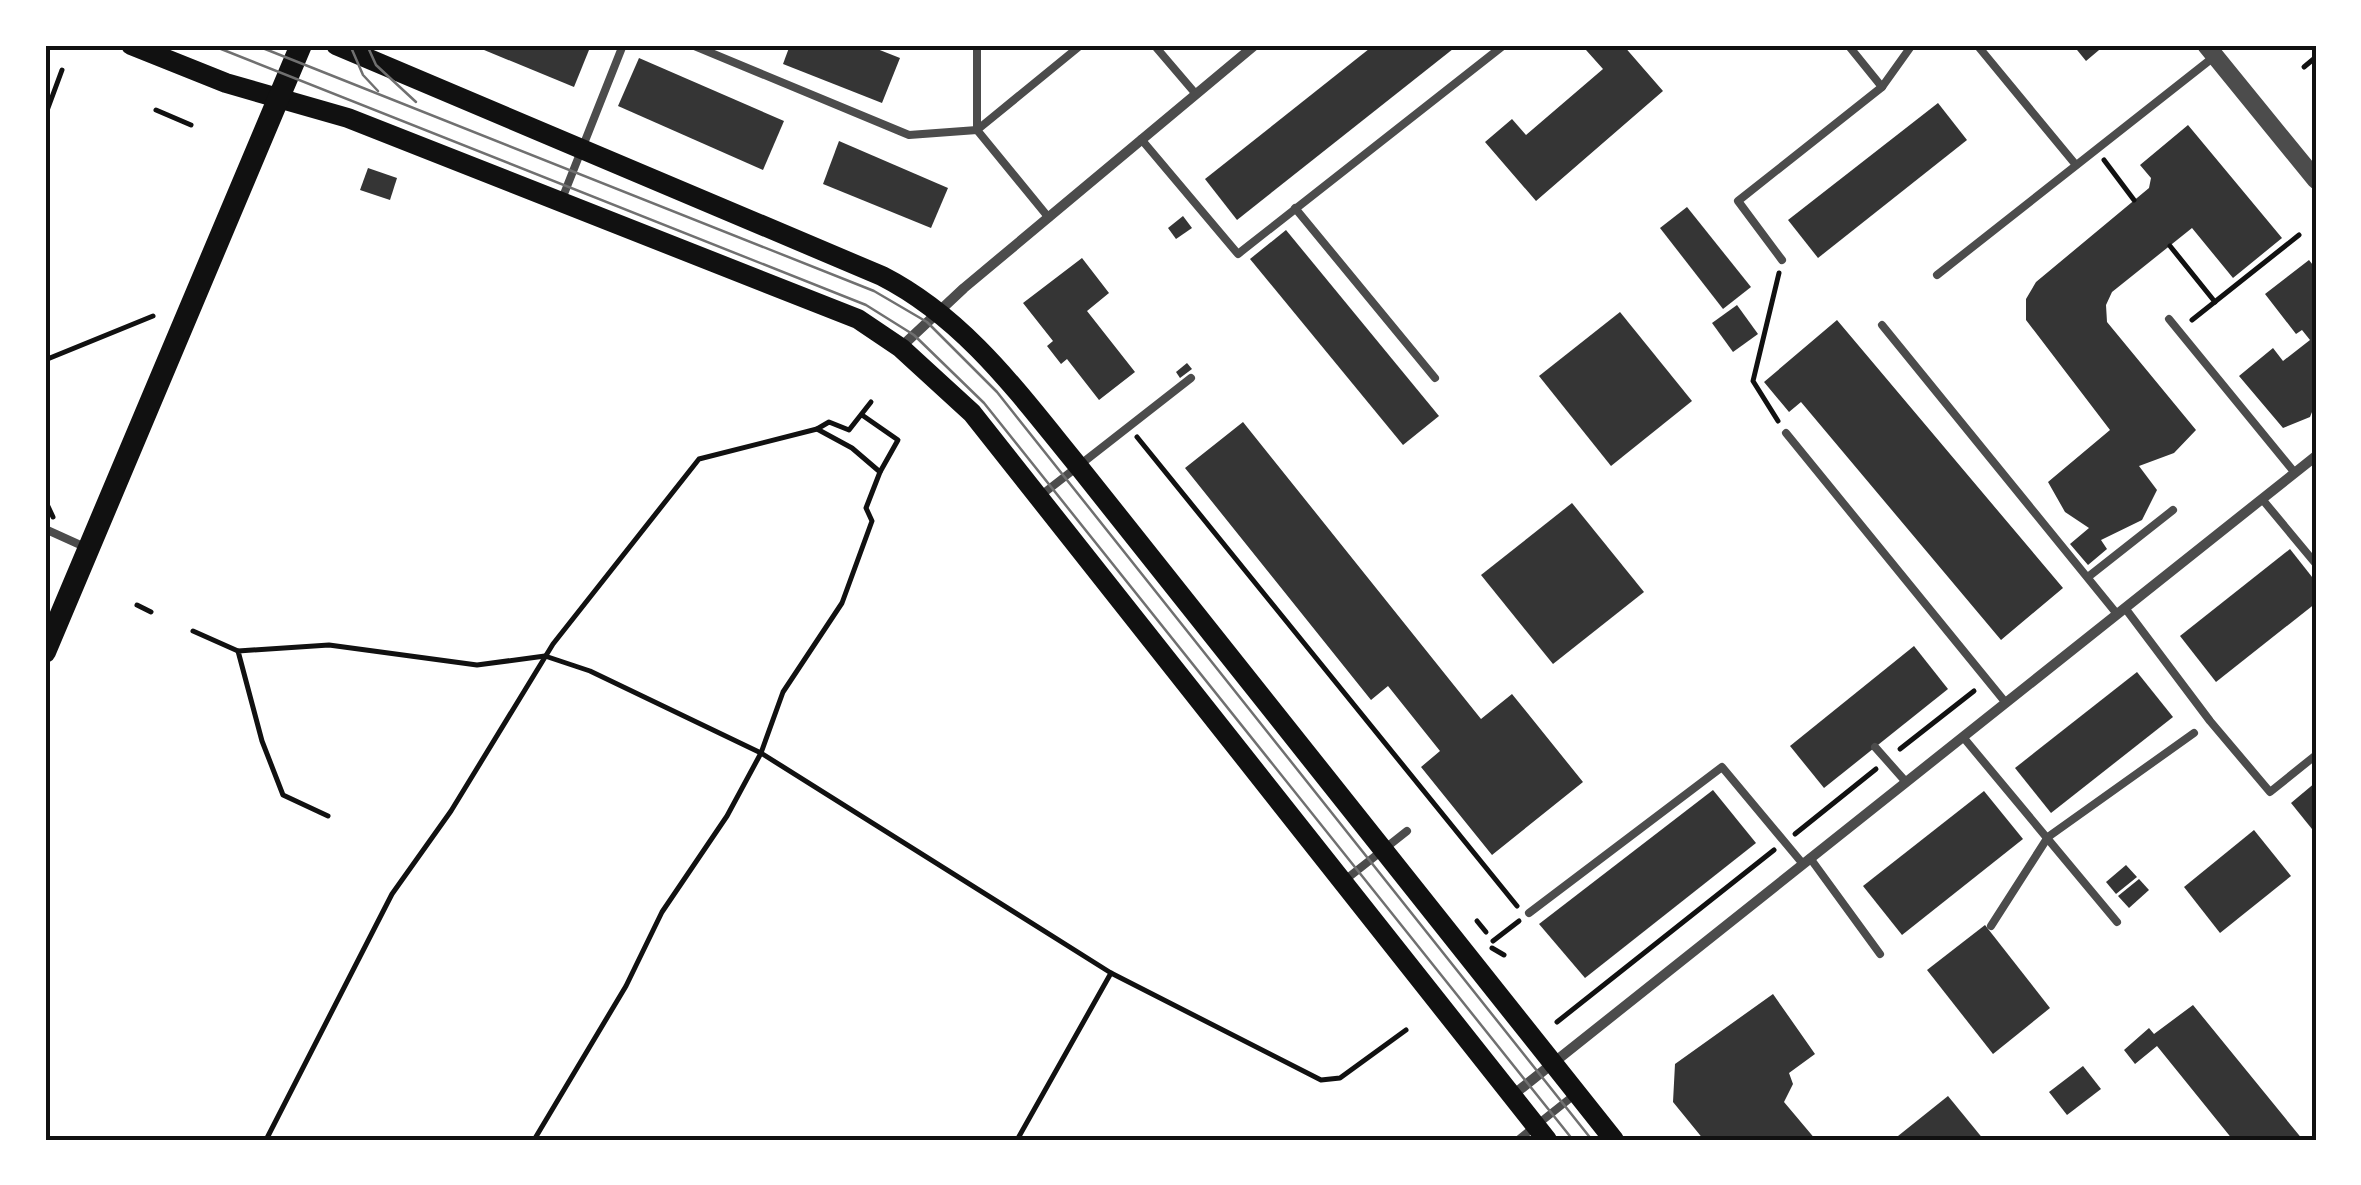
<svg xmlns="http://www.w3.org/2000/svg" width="2361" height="1185" font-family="'Times New Roman',serif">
<rect width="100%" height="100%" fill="#fff"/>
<!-- building -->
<g fill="#353535">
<polygon points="472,45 591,45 574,87"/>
<polygon points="790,45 867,45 900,58 882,103 783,64"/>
<polygon points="1374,45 1458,45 1237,220 1205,179"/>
<polygon points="1593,45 1623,45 1663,91 1536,201 1485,142 1512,119 1526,135 1603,69 1586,50"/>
<polygon points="2073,45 2105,45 2086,61"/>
<polygon points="639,58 784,121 763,170 618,106"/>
<polygon points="1938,103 1967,140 1818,258 1788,220"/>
<polygon points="2188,125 2282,238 2233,278 2192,228 2112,292 2106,305 2107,322 2196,430 2174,453 2139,466 2157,490 2142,520 2101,540 2107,549 2088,565 2070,544 2089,528 2065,512 2048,482 2110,430 2026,320 2026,299 2036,282 2149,188 2151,178 2140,165"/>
<polygon points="839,141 948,188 931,228 823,184"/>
<polygon points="368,168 397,178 390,200 360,190"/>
<polygon points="1687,207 1751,287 1723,309 1660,228"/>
<polygon points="1183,216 1192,228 1176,239 1168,228"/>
<polygon points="1286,230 1439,416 1403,445 1250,259"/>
<polygon points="1082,258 1109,293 1087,311 1135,372 1099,400 1067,359 1061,364 1047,346 1053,341 1023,303"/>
<polygon points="2309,260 2316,269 2316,402 2310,417 2283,428 2239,376 2273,348 2283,361 2310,340 2302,330 2296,334 2265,294"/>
<polygon points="1737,305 1758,334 1733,352 1712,323"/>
<polygon points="1620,312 1692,401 1611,466 1539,376"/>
<polygon points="1837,320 2063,588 2001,640 1801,402 1789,412 1764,382"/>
<polygon points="1187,363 1192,369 1180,378 1176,372"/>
<polygon points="1243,422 1481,719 1512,694 1583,782 1492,855 1421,767 1440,751 1388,686 1371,700 1185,468"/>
<polygon points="1572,503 1644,592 1553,664 1481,575"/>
<polygon points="2290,549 2316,582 2316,603 2216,682 2180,636"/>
<polygon points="1914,646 1948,689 1824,788 1790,746"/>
<polygon points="2137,672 2173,717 2051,813 2015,768"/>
<polygon points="2316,782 2316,834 2291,803"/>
<polygon points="1713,790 1756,843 1585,978 1539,924"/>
<polygon points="1984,791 2023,839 1902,935 1863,886"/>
<polygon points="2254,830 2291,876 2220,933 2184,887"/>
<polygon points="2126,865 2137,877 2116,894 2106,882"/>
<polygon points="2139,879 2149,890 2129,908 2118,896"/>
<polygon points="1985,925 2050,1008 1993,1054 1927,970"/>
<polygon points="1773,994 1815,1054 1789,1073 1793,1084 1784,1102 1816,1140 1704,1140 1673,1102 1675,1064"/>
<polygon points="2193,1005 2303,1140 2233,1140 2157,1046 2135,1064 2124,1050 2149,1028 2154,1034"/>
<polygon points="2083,1066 2101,1089 2067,1115 2049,1092"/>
<polygon points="1948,1096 1984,1140 1893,1140"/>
</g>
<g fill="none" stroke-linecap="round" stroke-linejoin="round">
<!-- path -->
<g stroke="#111" stroke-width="5">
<polyline points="2304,67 2316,57"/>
<polyline points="156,110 191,125"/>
<polyline points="45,116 62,70"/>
<polyline points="2104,160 2134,200"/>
<polyline points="2170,246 2215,302"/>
<polyline points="2192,320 2299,235"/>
<polyline points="45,360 153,316"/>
<polyline points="862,415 898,440 880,472 852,448 817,429 829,422 849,430 871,402"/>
<polyline points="1778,421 1753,381 1779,273"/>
<polyline points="1137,437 1517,906"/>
<polyline points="45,500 53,517"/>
<polyline points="137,605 151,612"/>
<polyline points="193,631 238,651"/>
<polyline points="1900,749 1974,691"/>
<polyline points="328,816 283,795 262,741 238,651 329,645 477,665 545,656 590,671 761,753 1111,973 1321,1080 1340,1078 1406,1030"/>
<polyline points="1795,834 1876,769"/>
<polyline points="1477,921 1486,932"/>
<polyline points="1493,941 1519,921"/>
<polyline points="1492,948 1504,955"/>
<polyline points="1557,1022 1774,850"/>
<polyline points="266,1140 392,894 451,811 553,644 699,459 817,429"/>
<polyline points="534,1140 626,986 662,912 727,816 761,753 783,692 842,603 872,521 866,508 880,472"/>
<polyline points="1017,1140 1111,973"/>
</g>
<!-- service -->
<g stroke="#4c4c4c" stroke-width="8">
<polyline points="692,45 909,135 977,130 1081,45"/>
<polyline points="1154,45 1195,93"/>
<polyline points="1848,45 1882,87"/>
<polyline points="1977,45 2076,165"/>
<polyline points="977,48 977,130 1049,218"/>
<polyline points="1141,139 1238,254 1504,45"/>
<polyline points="562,199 623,45"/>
<polyline points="1295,208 1435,378"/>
<polyline points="1782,260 1738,201 1882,87 1912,45"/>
<polyline points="1937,275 2215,56"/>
<polyline points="2169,319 2295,473"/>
<polyline points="1882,325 2117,614"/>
<polyline points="1786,433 2006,703"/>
<polyline points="1040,496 1191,378"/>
<polyline points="2262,499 2316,564"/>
<polyline points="45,529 87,548"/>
<polyline points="2088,577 2173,510"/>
<polyline points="2125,608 2210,721 2270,792 2316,755"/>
<polyline points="1963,737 2117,922"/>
<polyline points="1875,747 1906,782"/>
<polyline points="1810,858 1880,954"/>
<polyline points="1345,880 1407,831"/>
<polyline points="1529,913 1722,767 1803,864"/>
<polyline points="1991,926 2048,837 2194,733"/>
<polyline points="1518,1140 1573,1096"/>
</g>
<!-- minor -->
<g stroke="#4c4c4c" stroke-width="10">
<polyline points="901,347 964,288 1255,45"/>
<polyline points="1513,1095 2316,456"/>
</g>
<!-- tertiary -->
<polyline stroke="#4c4c4c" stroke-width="18" points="2206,45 2316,180"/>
<!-- secondary -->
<g stroke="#111" stroke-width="20">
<polyline points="131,45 226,83 348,118 858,319 901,348 972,413 1547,1140"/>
<path d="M336,45L882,276C966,319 1020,395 1079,467L1614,1140"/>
</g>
<!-- primary -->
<polyline stroke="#111" stroke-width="22" points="45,652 301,45"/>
<!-- tram -->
<g stroke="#707070" stroke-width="2.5">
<polyline points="211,45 866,305 914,335 984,403 1573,1140"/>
<polyline points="255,45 874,291 927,322 997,392 1592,1140"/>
<polyline points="350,45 363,75 378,91"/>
<polyline points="367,45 376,65 416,102"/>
</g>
</g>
<!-- border -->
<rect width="2361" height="1185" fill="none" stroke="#ffffff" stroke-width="95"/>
<rect x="48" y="48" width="2266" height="1090" fill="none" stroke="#111" stroke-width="4"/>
</svg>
